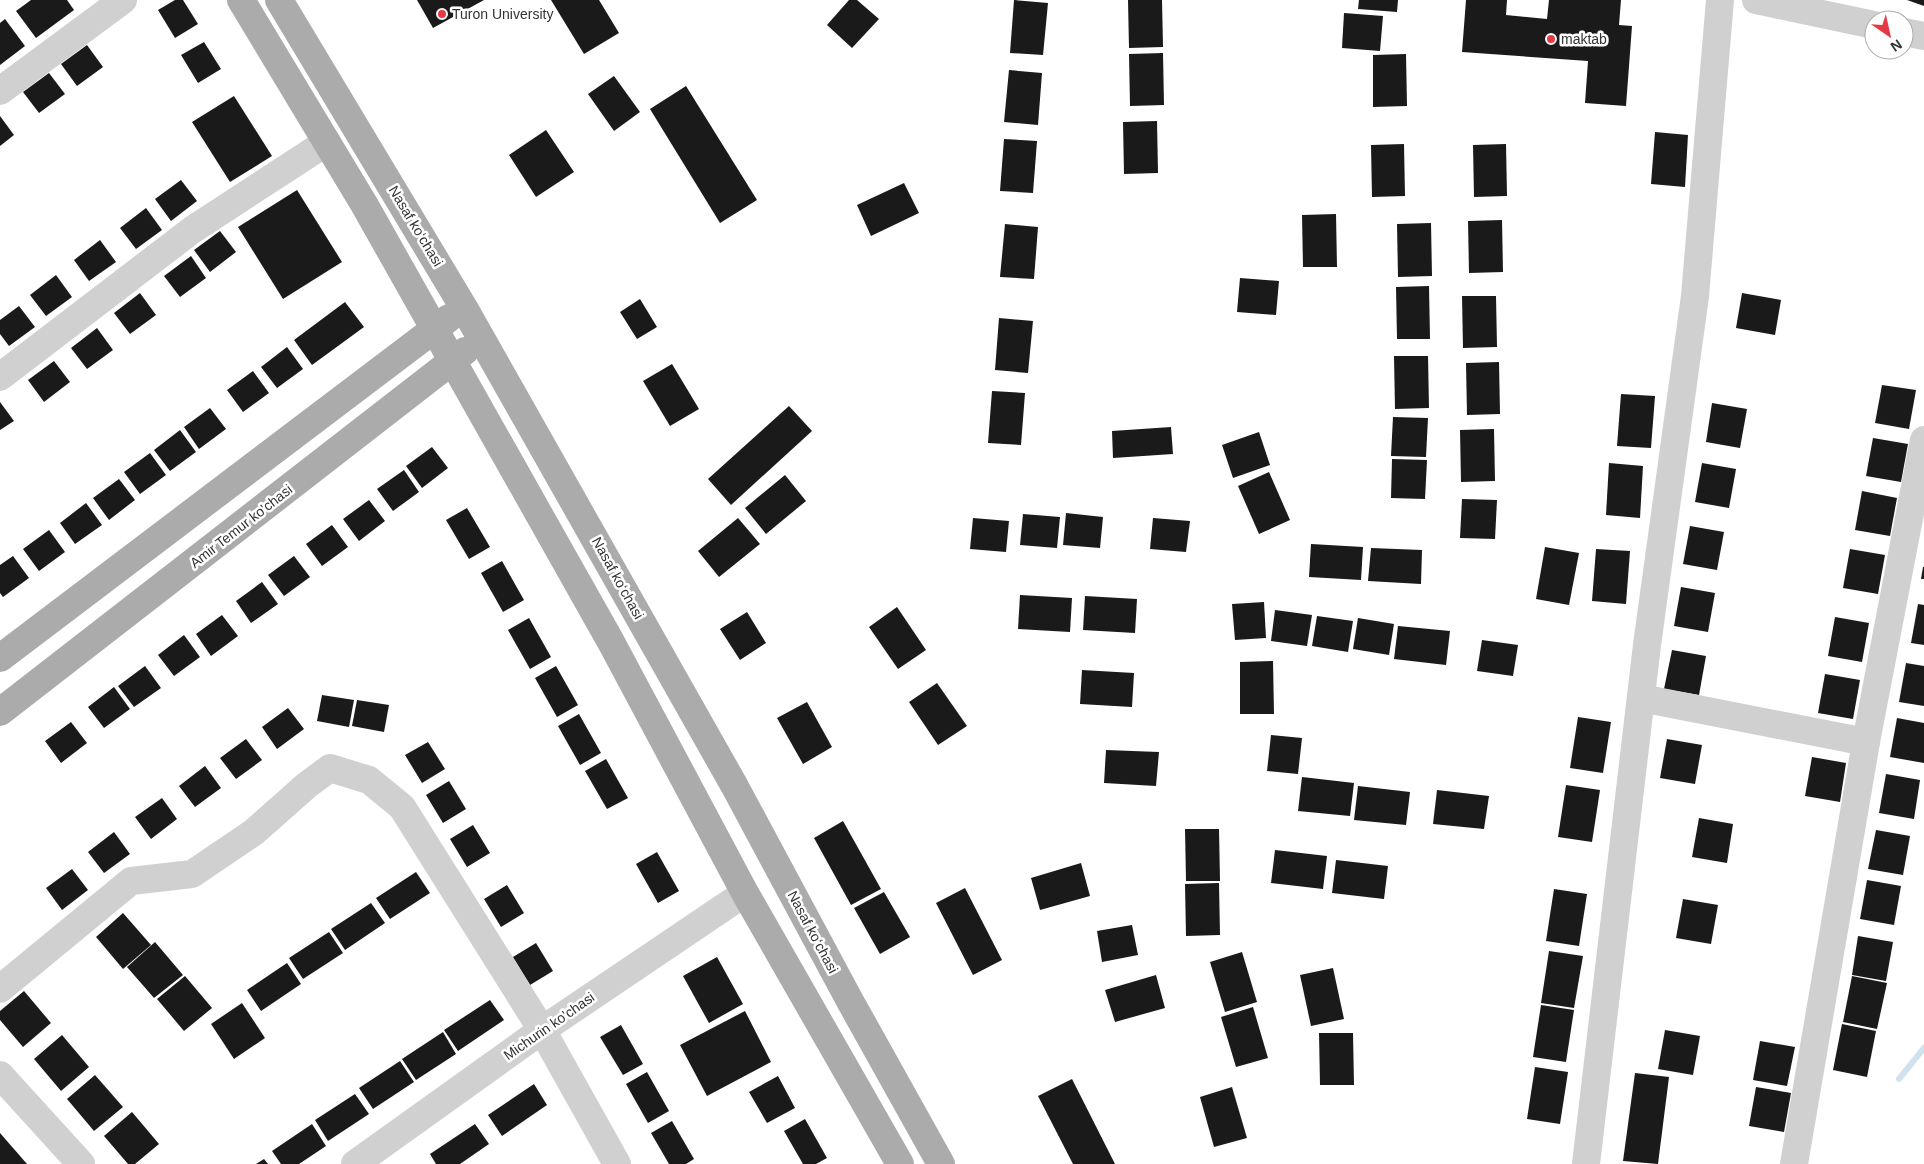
<svg xmlns="http://www.w3.org/2000/svg" width="1924" height="1164" font-family="Arial,sans-serif">
<rect width="100%" height="100%" fill="#fff"/>
<g fill="none" stroke-linecap="round" stroke-linejoin="round">
<!-- stream -->
<polyline stroke="#cfe2ee" stroke-width="6" points="1899,1079 1924,1048"/>
</g>
<!-- building -->
<g fill="#1a1a1a">
<polygon points="31,0 67,0 74,10 36,38 16,11"/>
<polygon points="175,0 183,0 198,24 175,38 158,10"/>
<polygon points="417,0 484,0 433,28"/>
<polygon points="551,0 599,0 619,33 584,54"/>
<polygon points="849,0 857,0 879,19 852,48 827,25"/>
<polygon points="1014,0 1048,3 1043,55 1010,53"/>
<polygon points="1128,0 1162,0 1163,47 1129,48"/>
<polygon points="1359,0 1398,0 1397,12 1358,9"/>
<polygon points="1466,0 1507,0 1506,15 1547,19 1549,0 1621,0 1619,25 1632,26 1626,106 1585,103 1588,61 1462,52"/>
<polygon points="1907,0 1924,0 1924,6"/>
<polygon points="1344,13 1383,16 1380,51 1342,48"/>
<polygon points="5,19 25,46 0,65 0,23"/>
<polygon points="204,42 221,69 198,83 181,55"/>
<polygon points="87,45 103,67 77,86 61,64"/>
<polygon points="1163,53 1164,105 1130,106 1129,54"/>
<polygon points="1406,54 1407,106 1373,107 1373,55"/>
<polygon points="1009,70 1042,73 1038,125 1004,122"/>
<polygon points="49,73 65,94 39,113 23,92"/>
<polygon points="614,76 640,112 614,131 588,94"/>
<polygon points="686,86 757,200 720,223 650,109"/>
<polygon points="234,96 272,156 230,182 192,122"/>
<polygon points="0,116 14,135 0,146"/>
<polygon points="1157,121 1158,173 1124,174 1123,122"/>
<polygon points="546,130 574,172 536,197 509,155"/>
<polygon points="1655,132 1688,135 1685,187 1651,184"/>
<polygon points="1004,139 1037,141 1033,193 1000,191"/>
<polygon points="1404,144 1405,196 1372,197 1371,145"/>
<polygon points="1506,144 1507,196 1474,197 1473,145"/>
<polygon points="181,180 197,201 171,221 155,199"/>
<polygon points="904,183 919,213 871,236 857,205"/>
<polygon points="297,190 342,262 283,299 238,227"/>
<polygon points="146,208 162,230 136,249 120,228"/>
<polygon points="1336,214 1337,267 1303,267 1302,215"/>
<polygon points="1502,220 1503,272 1469,273 1468,221"/>
<polygon points="1431,223 1432,276 1398,277 1397,224"/>
<polygon points="1005,224 1038,227 1034,279 1000,277"/>
<polygon points="220,231 236,252 210,272 194,250"/>
<polygon points="100,240 116,262 89,281 74,260"/>
<polygon points="191,256 206,278 180,297 164,276"/>
<polygon points="56,275 72,297 46,316 30,295"/>
<polygon points="1240,278 1279,281 1276,315 1237,312"/>
<polygon points="1429,286 1430,339 1397,339 1396,287"/>
<polygon points="140,293 156,315 130,334 114,313"/>
<polygon points="1742,293 1781,300 1775,335 1736,328"/>
<polygon points="1462,296 1496,296 1497,347 1463,348"/>
<polygon points="640,299 657,327 637,339 620,312"/>
<polygon points="345,302 364,327 312,365 294,340"/>
<polygon points="19,306 35,327 9,346 0,334 0,320"/>
<polygon points="999,318 1033,321 1028,373 995,370"/>
<polygon points="97,328 113,350 87,369 71,348"/>
<polygon points="287,347 303,369 277,388 261,367"/>
<polygon points="1394,356 1428,356 1429,408 1395,409"/>
<polygon points="54,361 70,382 44,402 28,380"/>
<polygon points="1499,362 1500,414 1467,415 1466,363"/>
<polygon points="672,364 699,409 670,426 643,381"/>
<polygon points="253,371 269,393 243,412 227,390"/>
<polygon points="1882,385 1916,390 1909,429 1875,423"/>
<polygon points="992,391 1025,393 1021,445 988,443"/>
<polygon points="1621,394 1655,396 1651,448 1617,446"/>
<polygon points="0,402 14,421 0,430"/>
<polygon points="1712,403 1747,409 1740,448 1706,442"/>
<polygon points="789,406 812,431 731,505 708,479"/>
<polygon points="210,408 226,429 199,449 184,427"/>
<polygon points="1393,417 1428,418 1426,457 1391,456"/>
<polygon points="1171,427 1173,454 1113,458 1112,431"/>
<polygon points="1494,429 1495,481 1461,482 1460,430"/>
<polygon points="180,430 196,452 170,471 154,450"/>
<polygon points="1259,432 1270,465 1233,478 1222,445"/>
<polygon points="1873,438 1908,444 1901,482 1866,476"/>
<polygon points="432,447 448,468 422,488 406,466"/>
<polygon points="150,453 166,475 140,494 124,472"/>
<polygon points="1392,459 1427,460 1425,499 1391,498"/>
<polygon points="1609,463 1643,466 1640,518 1606,515"/>
<polygon points="1702,463 1736,469 1729,508 1695,502"/>
<polygon points="404,470 419,492 393,511 377,489"/>
<polygon points="1269,472 1290,520 1259,534 1238,486"/>
<polygon points="785,475 806,501 766,534 745,508"/>
<polygon points="119,479 135,500 109,520 93,498"/>
<polygon points="1862,491 1897,498 1890,536 1855,530"/>
<polygon points="1462,499 1497,500 1495,539 1460,538"/>
<polygon points="369,500 385,521 359,541 343,519"/>
<polygon points="86,503 102,525 75,544 60,523"/>
<polygon points="467,508 490,547 469,559 446,520"/>
<polygon points="1066,513 1103,517 1100,548 1063,545"/>
<polygon points="1023,514 1060,517 1057,548 1020,545"/>
<polygon points="738,518 760,544 719,577 698,551"/>
<polygon points="973,518 1009,521 1006,552 970,549"/>
<polygon points="1153,518 1190,521 1186,552 1150,549"/>
<polygon points="332,525 348,547 322,566 306,544"/>
<polygon points="1690,526 1724,532 1717,570 1683,564"/>
<polygon points="49,530 65,552 39,571 23,549"/>
<polygon points="1311,544 1363,547 1361,580 1309,577"/>
<polygon points="1545,547 1579,553 1569,605 1536,599"/>
<polygon points="1371,548 1422,550 1421,584 1368,581"/>
<polygon points="1596,549 1630,551 1626,604 1592,601"/>
<polygon points="1850,549 1885,555 1878,594 1843,588"/>
<polygon points="13,556 29,578 3,597 0,593 0,565"/>
<polygon points="294,556 310,577 284,596 268,575"/>
<polygon points="502,561 524,600 503,612 481,573"/>
<polygon points="1923,567 1924,567 1924,579 1921,579"/>
<polygon points="262,582 278,604 251,623 236,601"/>
<polygon points="1681,587 1715,593 1708,632 1674,626"/>
<polygon points="1020,595 1072,598 1070,632 1018,629"/>
<polygon points="1085,596 1137,599 1135,633 1083,630"/>
<polygon points="1264,602 1266,638 1235,640 1232,604"/>
<polygon points="1918,604 1924,605 1924,645 1911,643"/>
<polygon points="897,607 926,650 898,669 869,627"/>
<polygon points="1275,610 1312,615 1307,646 1271,641"/>
<polygon points="747,612 766,643 740,660 720,629"/>
<polygon points="222,615 238,636 211,656 196,634"/>
<polygon points="1317,616 1353,621 1348,652 1312,646"/>
<polygon points="1835,617 1869,623 1862,662 1828,656"/>
<polygon points="529,618 551,657 530,669 508,630"/>
<polygon points="1358,618 1394,624 1389,655 1353,649"/>
<polygon points="1398,626 1450,631 1446,665 1394,659"/>
<polygon points="184,635 200,657 174,676 158,655"/>
<polygon points="1482,640 1518,645 1513,676 1477,671"/>
<polygon points="1672,650 1706,656 1699,695 1664,689"/>
<polygon points="1273,661 1274,714 1240,714 1240,662"/>
<polygon points="1906,663 1924,666 1924,706 1899,702"/>
<polygon points="145,666 161,688 134,707 118,686"/>
<polygon points="556,666 578,705 557,717 535,678"/>
<polygon points="1082,670 1134,673 1132,707 1080,704"/>
<polygon points="1825,674 1860,680 1853,719 1818,713"/>
<polygon points="937,683 967,726 938,745 909,702"/>
<polygon points="114,687 130,709 104,728 88,707"/>
<polygon points="322,695 354,700 349,727 317,721"/>
<polygon points="357,700 389,705 384,732 352,726"/>
<polygon points="807,702 832,747 803,764 777,718"/>
<polygon points="288,708 304,729 277,749 262,727"/>
<polygon points="579,714 601,753 580,765 558,726"/>
<polygon points="1578,717 1611,722 1603,773 1570,768"/>
<polygon points="1897,718 1924,723 1924,763 1890,757"/>
<polygon points="71,722 87,743 61,763 45,741"/>
<polygon points="1271,735 1302,738 1298,774 1267,771"/>
<polygon points="246,739 262,760 236,779 220,758"/>
<polygon points="1667,739 1702,745 1695,784 1660,778"/>
<polygon points="428,742 445,769 422,783 405,755"/>
<polygon points="1106,750 1159,752 1156,786 1104,783"/>
<polygon points="1812,757 1846,763 1840,802 1805,796"/>
<polygon points="606,759 628,798 607,809 585,771"/>
<polygon points="205,766 221,788 195,807 179,786"/>
<polygon points="1886,774 1920,780 1914,819 1879,813"/>
<polygon points="1302,777 1354,783 1350,816 1298,811"/>
<polygon points="449,781 466,809 443,823 426,795"/>
<polygon points="1566,785 1600,790 1592,842 1558,837"/>
<polygon points="1358,786 1410,792 1406,825 1354,820"/>
<polygon points="1437,790 1489,796 1484,829 1433,824"/>
<polygon points="162,798 177,819 151,839 135,817"/>
<polygon points="1699,818 1733,824 1727,863 1692,857"/>
<polygon points="843,821 881,889 851,905 814,838"/>
<polygon points="473,825 490,853 467,867 450,839"/>
<polygon points="1185,829 1219,829 1220,881 1186,881"/>
<polygon points="1876,830 1910,836 1903,875 1868,869"/>
<polygon points="114,832 130,854 104,873 88,852"/>
<polygon points="1275,850 1327,856 1323,889 1271,883"/>
<polygon points="657,852 679,891 658,903 636,864"/>
<polygon points="1336,860 1388,866 1384,899 1332,893"/>
<polygon points="1081,863 1090,896 1040,910 1031,878"/>
<polygon points="72,869 88,890 62,910 46,888"/>
<polygon points="416,872 430,893 390,919 376,898"/>
<polygon points="1867,880 1901,886 1894,925 1860,919"/>
<polygon points="1219,883 1220,935 1186,936 1185,884"/>
<polygon points="507,885 524,913 501,927 484,899"/>
<polygon points="965,888 1002,960 973,975 936,903"/>
<polygon points="1554,889 1587,894 1579,946 1546,941"/>
<polygon points="884,892 910,937 880,954 854,908"/>
<polygon points="1683,899 1718,905 1711,944 1676,938"/>
<polygon points="371,903 385,923 345,950 331,929"/>
<polygon points="123,913 151,945 123,969 96,937"/>
<polygon points="1132,925 1138,955 1102,962 1097,931"/>
<polygon points="329,932 343,953 303,979 289,958"/>
<polygon points="1858,936 1893,942 1886,981 1852,975"/>
<polygon points="155,942 183,975 154,998 127,967"/>
<polygon points="536,943 553,971 530,985 513,957"/>
<polygon points="1549,951 1583,956 1574,1008 1541,1003"/>
<polygon points="1242,952 1257,1002 1225,1012 1210,962"/>
<polygon points="717,957 743,1004 709,1023 683,976"/>
<polygon points="287,963 301,984 261,1011 247,990"/>
<polygon points="1333,968 1344,1019 1311,1026 1300,975"/>
<polygon points="1156,975 1165,1008 1115,1022 1105,990"/>
<polygon points="185,976 212,1008 184,1031 157,999"/>
<polygon points="1852,976 1887,983 1877,1029 1843,1022"/>
<polygon points="24,991 51,1023 23,1047 0,1020 0,1011"/>
<polygon points="490,1000 504,1020 458,1051 444,1030"/>
<polygon points="242,1003 265,1038 234,1059 211,1024"/>
<polygon points="1541,1005 1574,1010 1566,1062 1533,1057"/>
<polygon points="1253,1007 1268,1058 1236,1067 1221,1017"/>
<polygon points="745,1011 771,1062 707,1096 680,1045"/>
<polygon points="1842,1024 1876,1031 1867,1077 1833,1070"/>
<polygon points="621,1025 643,1064 623,1075 600,1037"/>
<polygon points="1665,1030 1700,1036 1693,1075 1658,1069"/>
<polygon points="443,1032 456,1054 416,1080 402,1059"/>
<polygon points="1319,1033 1353,1033 1354,1085 1320,1085"/>
<polygon points="62,1035 89,1067 61,1091 34,1059"/>
<polygon points="1760,1041 1795,1047 1787,1086 1753,1080"/>
<polygon points="400,1061 414,1082 373,1109 359,1088"/>
<polygon points="1535,1067 1568,1072 1560,1124 1527,1119"/>
<polygon points="647,1072 669,1111 648,1123 626,1084"/>
<polygon points="1635,1073 1669,1077 1658,1164 1623,1161"/>
<polygon points="95,1075 123,1107 94,1131 67,1099"/>
<polygon points="778,1076 795,1108 767,1123 749,1092"/>
<polygon points="1072,1079 1115,1164 1073,1164 1038,1096"/>
<polygon points="534,1084 547,1105 502,1136 488,1115"/>
<polygon points="1232,1087 1247,1138 1214,1147 1200,1097"/>
<polygon points="1756,1087 1791,1093 1784,1132 1749,1126"/>
<polygon points="355,1094 369,1114 328,1141 315,1120"/>
<polygon points="132,1112 159,1144 135,1164 128,1164 104,1136"/>
<polygon points="805,1119 827,1158 816,1164 803,1164 784,1131"/>
<polygon points="672,1121 694,1159 686,1164 669,1164 651,1133"/>
<polygon points="312,1124 326,1146 299,1164 281,1164 272,1151"/>
<polygon points="475,1124 489,1144 460,1164 436,1164 430,1154"/>
<polygon points="0,1133 27,1164 0,1164"/>
<polygon points="264,1159 268,1164 256,1164"/>
</g>
<g fill="none" stroke-linecap="round" stroke-linejoin="round">
<!-- minor -->
<g stroke="#d0d0d0" stroke-width="28">
<polyline points="1756,0 1874,25"/>
<polyline points="1904,32 1924,36"/>
<polyline points="0,91 123,0"/>
<polyline points="0,377 192,230 327,142"/>
<polyline points="1641,698 1866,742"/>
<polyline points="0,989 131,881 192,874 254,832 307,785 330,768 369,780 402,807 542,1030 617,1164"/>
<polyline points="0,1075 81,1164"/>
<polyline points="355,1164 542,1030 745,893"/>
<polyline points="1586,1164 1647,645 1695,296 1720,0"/>
<polyline points="1794,1164 1866,742 1924,440"/>
</g>
<!-- major -->
<g stroke="#ababab" stroke-width="28">
<polyline points="241,0 364,204 611,642 745,893 900,1164"/>
<polyline points="279,0 464,308 734,785 850,1001 941,1164"/>
<polyline points="0,658 449,318"/>
<polyline points="0,712 465,351"/>
</g>
</g>
<!-- markers -->
<g fill="#e63946" stroke="#fff" stroke-width="2">
<circle cx="442" cy="14" r="5"/>
<circle cx="1551" cy="39" r="5"/>
</g>
<g text-anchor="middle" stroke-width="5" stroke-linejoin="round" paint-order="stroke">
<!-- poi labels -->
<g font-size="14" fill="#333" stroke="#fff" text-anchor="start">
<text x="452" y="19">Turon University</text>
<text x="1561" y="44">maktab</text>
</g>
<!-- street labels -->
<g font-size="14" fill="#333" stroke="#fff">
<text transform="translate(416 226) rotate(59)" y="5">Nasaf ko‘chasi</text>
<text transform="translate(241 526) rotate(-38)" y="5">Amir Temur ko'chasi</text>
<text transform="translate(618 578) rotate(61)" y="5">Nasaf ko‘chasi</text>
<text transform="translate(813 932) rotate(62)" y="5">Nasaf ko‘chasi</text>
<text transform="translate(549 1026) rotate(-35)" y="5">Michurin ko'chasi</text>
</g>
</g>
<!-- north arrow -->
<g transform="translate(1889 35) rotate(146)"><circle r="24" fill="#ffffff" stroke="#adadad"/>
<path d="M0-4L9 19L0 12L-9 19Z" fill="#e63946"/>
<text y="-8" font-size="14" font-weight="bold" text-anchor="middle" fill="#333333">N</text>
</g>
</svg>
